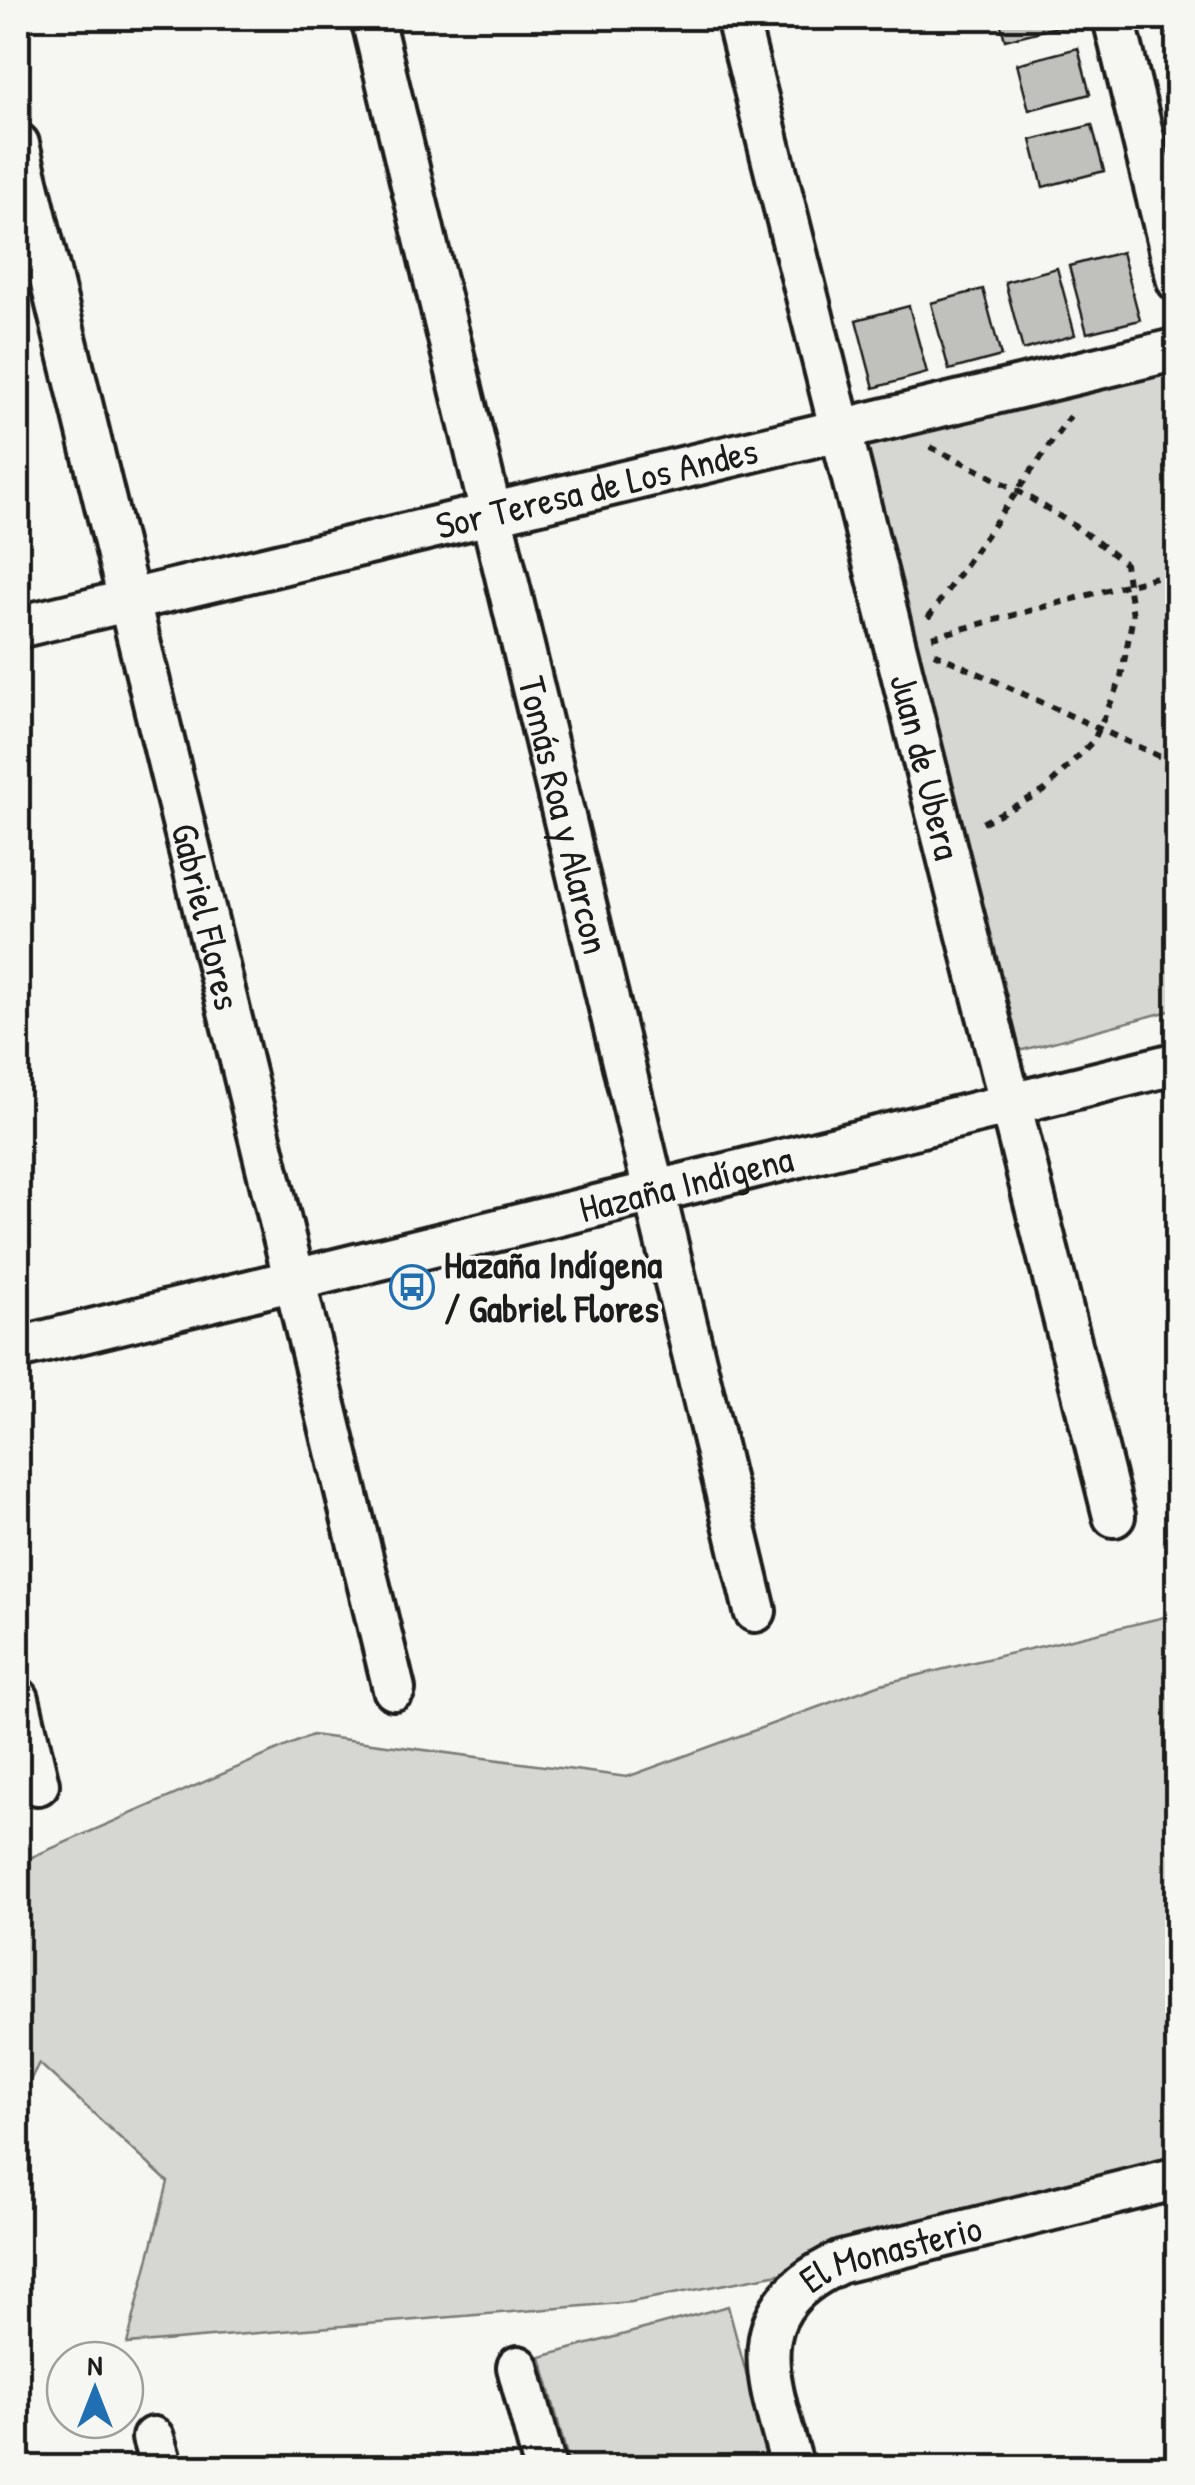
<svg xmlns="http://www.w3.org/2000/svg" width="1195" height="2485" font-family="'Patrick Hand',sans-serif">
<rect width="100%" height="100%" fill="#f6f6f2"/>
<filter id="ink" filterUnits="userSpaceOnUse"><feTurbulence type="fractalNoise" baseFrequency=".01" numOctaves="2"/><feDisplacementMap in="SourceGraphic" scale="20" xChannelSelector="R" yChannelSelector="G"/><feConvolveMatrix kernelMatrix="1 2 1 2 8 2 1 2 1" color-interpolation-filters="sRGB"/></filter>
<g filter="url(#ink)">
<!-- green -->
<g fill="#d6d6d2" stroke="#797977" stroke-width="2.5">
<polygon points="1177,364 1177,1009 1019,1051 912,642 866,441"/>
<polygon points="1177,1614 1177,2199 631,2302 127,2344 168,2182 39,2063 18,2104 18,1863 312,1735 627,1777 881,1684"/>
<polygon points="728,2306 771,2467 570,2467 541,2357"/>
</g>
<!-- building -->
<g fill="#c0c0bd" stroke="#1c1c1c" stroke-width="2.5">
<polygon points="999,18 1064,18 1065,25 1005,40"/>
<polygon points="1165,18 1178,18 1178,66 1177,66"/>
<polygon points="1078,48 1090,94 1029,110 1017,64"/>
<polygon points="1092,125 1104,171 1043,187 1031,140"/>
<polygon points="1122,252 1140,320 1087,333 1069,266"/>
<polygon points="1057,268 1075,335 1023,350 1005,282"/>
<polygon points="983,289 1001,356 949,370 931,303"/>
<polygon points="909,306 927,373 874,388 856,320"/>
</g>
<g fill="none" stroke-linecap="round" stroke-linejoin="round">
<!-- minor casing -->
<g stroke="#1c1c1c" stroke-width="48">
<g id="minor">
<path id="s1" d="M372,18L755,1611"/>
<path id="s2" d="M737,18L1114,1516"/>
<polyline points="1114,18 1178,281"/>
<path id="s3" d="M18,144L394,1689"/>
<path id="s4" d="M18,627L1178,349"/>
<path id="s5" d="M18,1348L1178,1063"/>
<polyline points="18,1699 38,1784"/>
<polyline points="518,2367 545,2468"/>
<polyline points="153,2438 162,2468"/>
<path id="s6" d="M793,2468C769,2380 736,2310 841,2262L1178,2178"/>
</g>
</g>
<!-- path -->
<g stroke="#1c1c1c" stroke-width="6" stroke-dasharray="8 8" stroke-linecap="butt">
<path d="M930,447C1000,479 1066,515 1125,564L1133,616L1120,682L1094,740L1044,791L978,825"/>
<polyline points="928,618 1070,416"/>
<polyline points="932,637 1178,571"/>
<polyline points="934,653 1178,765"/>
</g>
<!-- minor -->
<use href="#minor" stroke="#f6f6f2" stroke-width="40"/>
</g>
</g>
<!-- icons -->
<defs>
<g id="bus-ring" transform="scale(2.25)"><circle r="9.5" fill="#f6f6f2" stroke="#1f6fb2" stroke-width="1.5"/><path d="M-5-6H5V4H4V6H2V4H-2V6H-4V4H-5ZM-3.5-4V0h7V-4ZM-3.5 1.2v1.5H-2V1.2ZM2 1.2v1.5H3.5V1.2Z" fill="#1f6fb2"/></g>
</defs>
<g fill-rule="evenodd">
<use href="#bus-ring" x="412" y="1287"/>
</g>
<g text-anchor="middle" stroke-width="8" stroke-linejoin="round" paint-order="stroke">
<!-- street labels -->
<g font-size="38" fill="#1c1c1c" stroke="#f6f6f2">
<text dy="13" stroke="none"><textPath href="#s4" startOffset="595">Sor Teresa de Los Andes</textPath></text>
<text dy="13" stroke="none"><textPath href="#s2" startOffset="772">Juan de Ubera</textPath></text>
<text dy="13" stroke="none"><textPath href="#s1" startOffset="820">Tomás Roa y Alarcon</textPath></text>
<text dy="13" stroke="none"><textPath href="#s3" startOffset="795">Gabriel Flores</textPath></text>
<text dy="13" stroke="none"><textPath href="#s5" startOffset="688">Hazaña Indígena</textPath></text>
<text dy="13" stroke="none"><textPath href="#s6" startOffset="292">El Monasterio</textPath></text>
</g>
<!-- poi labels -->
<g font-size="38" font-weight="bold" fill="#1c1c1c" stroke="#f6f6f2" text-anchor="start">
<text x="444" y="1278">Hazaña Indígena<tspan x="444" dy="44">/ Gabriel Flores</tspan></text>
</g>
</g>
<!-- margin -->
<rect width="1195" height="2485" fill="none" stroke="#f6f6f2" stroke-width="60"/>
<rect x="30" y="30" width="1135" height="2425" fill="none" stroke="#1c1c1c" stroke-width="4" filter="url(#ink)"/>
<!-- north arrow -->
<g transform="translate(95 2390)"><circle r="48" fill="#f6f6f2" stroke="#9f9f9c" stroke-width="2.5"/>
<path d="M0-8L18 38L0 25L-18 38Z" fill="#1f6fb2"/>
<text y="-15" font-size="28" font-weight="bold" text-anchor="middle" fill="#1c1c1c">N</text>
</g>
</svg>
